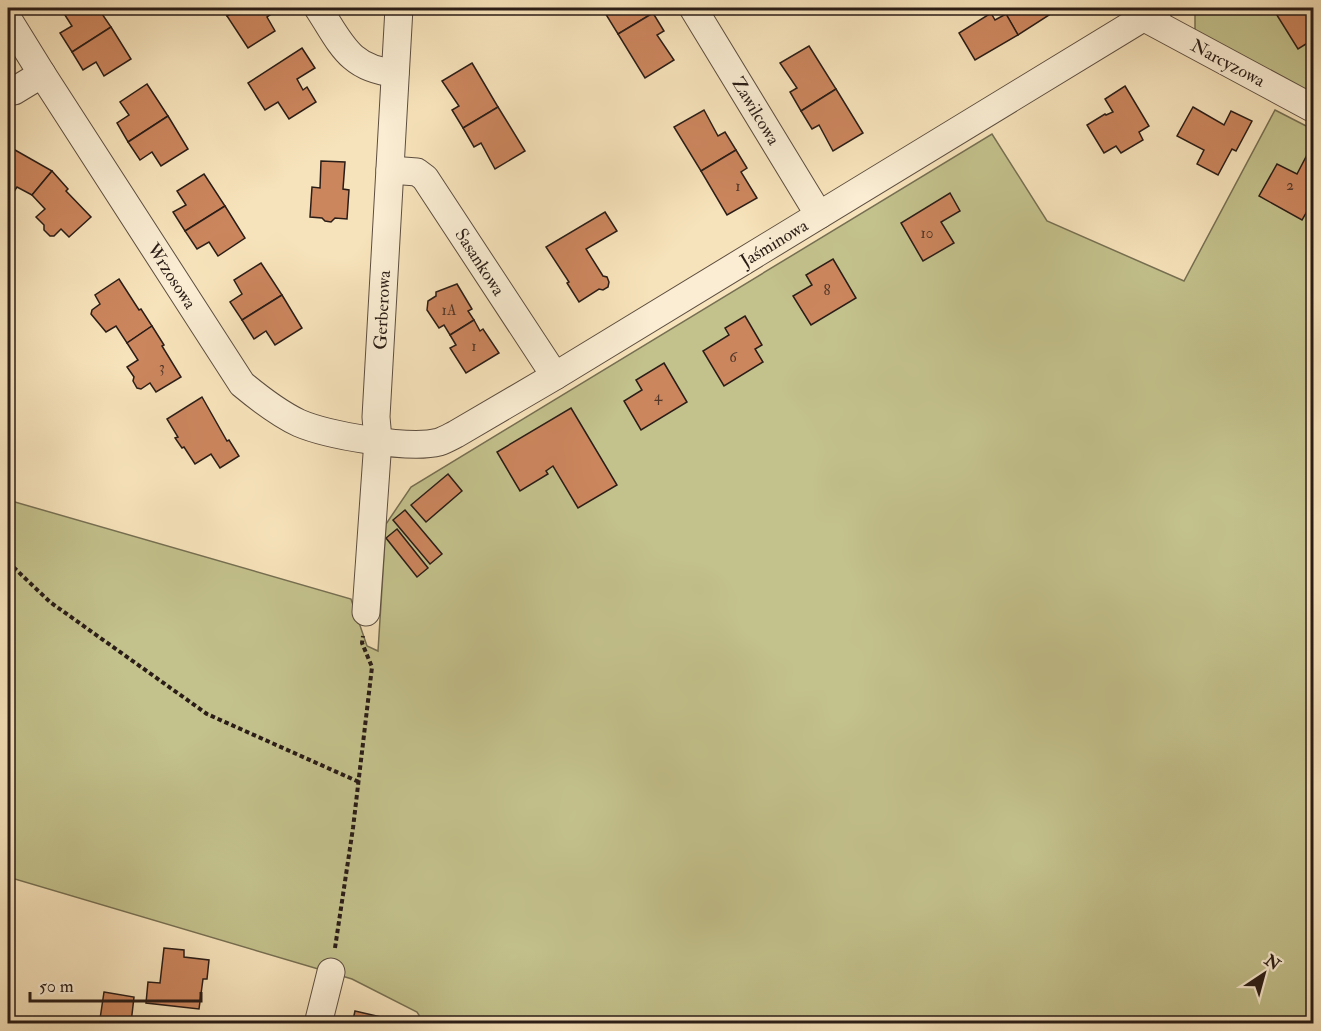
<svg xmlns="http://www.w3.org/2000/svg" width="1321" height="1031" font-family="'IM FELL Double Pica',serif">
<rect width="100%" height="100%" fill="#f7e3bb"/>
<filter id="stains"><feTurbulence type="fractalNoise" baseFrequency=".00333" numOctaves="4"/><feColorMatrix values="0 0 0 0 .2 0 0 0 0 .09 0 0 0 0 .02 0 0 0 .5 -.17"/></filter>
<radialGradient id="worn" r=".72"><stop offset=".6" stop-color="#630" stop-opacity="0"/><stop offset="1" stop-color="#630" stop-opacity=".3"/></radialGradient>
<!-- green -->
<g fill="#c3c18c" stroke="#766f52" stroke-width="1.5">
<polygon points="1202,8 1313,8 1313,96 1195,32 1195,12"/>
<polygon points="1275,110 1314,130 1313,1023 424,1023 417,1012 352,979 8,877 8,500 351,599 367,646 378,651 386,524 411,487 992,134 1047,221 1184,281"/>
</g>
<!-- building -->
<g fill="#cc865e" stroke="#2a1d17" stroke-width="1.5">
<polygon points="71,8 98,8 111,27 72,52 60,33 72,26 63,12"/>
<polygon points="222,8 240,8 227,16"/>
<polygon points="240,8 277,8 279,9 267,17 275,31 248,48 227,16"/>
<polygon points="602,8 650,8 653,13 618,34"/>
<polygon points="746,8 762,8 750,14"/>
<polygon points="1016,8 1060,8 1018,35 1006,14"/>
<polygon points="1283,8 1314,8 1314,39 1298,49 1275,12"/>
<polygon points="653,13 664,31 657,35 674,60 645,78 618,34"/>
<polygon points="991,13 995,20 1006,14 1018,35 975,60 959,33"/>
<polygon points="111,27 131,59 104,76 96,62 83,70 72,52"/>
<polygon points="809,46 836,89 801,111 790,92 797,88 780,63"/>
<polygon points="302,48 315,68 297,79 303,90 307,87 316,102 289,119 278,102 265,110 248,83"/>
<polygon points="472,63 498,107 463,128 452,110 459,106 442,81"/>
<polygon points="147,84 168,116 128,142 117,123 129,115 120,102"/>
<polygon points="1125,86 1149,126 1139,132 1143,140 1121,153 1116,146 1104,153 1087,125 1105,114 1106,115 1113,112 1105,99"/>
<polygon points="836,89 863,133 833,151 819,125 812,129 801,111"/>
<polygon points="498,107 525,151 495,169 481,143 474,147 463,128"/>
<polygon points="1193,107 1224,125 1231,111 1252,121 1236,151 1232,149 1218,175 1197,164 1204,150 1177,136"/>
<polygon points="704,110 718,136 725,132 736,150 701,171 674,127"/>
<polygon points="168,116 188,149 161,166 152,152 140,160 128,142"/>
<polygon points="8,146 52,171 32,195 17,187 11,196 8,194"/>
<polygon points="736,150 747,168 741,172 757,198 727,215 701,171"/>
<polygon points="1308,153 1314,156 1314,199 1302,220 1259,196 1277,164 1297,174"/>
<polygon points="321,161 345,162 343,189 349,190 347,219 335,218 331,222 325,221 322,218 310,217 312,187 320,188"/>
<polygon points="52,171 68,189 66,191 91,217 69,237 61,229 54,236 50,236 44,230 44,225 36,217 45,209 32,195"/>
<polygon points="204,174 225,206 185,231 173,212 186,205 177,191"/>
<polygon points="950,193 960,211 941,222 954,243 923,261 901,223"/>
<polygon points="225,206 245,238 218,256 209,242 197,249 185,231"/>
<polygon points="605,212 617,231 586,249 603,276 607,277 609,282 608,287 603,290 599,289 579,302 567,283 569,282 546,247"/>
<polygon points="833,259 856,298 811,325 793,296 812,285 806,275"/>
<polygon points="261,263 282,295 242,320 230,302 242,294 234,280"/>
<polygon points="119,279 139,310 141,309 152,326 127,343 116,326 106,332 91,314 92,310 100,304 95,295"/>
<polygon points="457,284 472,309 468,311 474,320 450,335 444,325 439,328 427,310 428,301 436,296 436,292"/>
<polygon points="282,295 302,328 275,345 266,331 254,339 242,320"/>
<polygon points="745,316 762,345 755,349 763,362 724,386 703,351 729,335 725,328"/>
<polygon points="474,320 480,331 483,329 499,353 466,373 450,348 456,345 450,335"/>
<polygon points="152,326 164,345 162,346 181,377 156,392 150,383 141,389 137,388 133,381 134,377 127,367 138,360 127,343"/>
<polygon points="664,363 687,402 641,430 624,401 642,390 636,380"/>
<polygon points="202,397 227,441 229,440 239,456 220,468 211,454 195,464 184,447 182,448 175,438 178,437 167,419"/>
<polygon points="571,408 617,485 578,508 553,466 546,471 548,474 520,491 497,452"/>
<polygon points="448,474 462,491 426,522 411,505"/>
<polygon points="405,510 442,554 430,564 393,520"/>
<polygon points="397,529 428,568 417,577 386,538"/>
<polygon points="164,948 184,950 184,957 209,960 207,979 203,979 199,1009 146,1003 148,982 160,983"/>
<polygon points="104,992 134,997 131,1023 100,1019"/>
<polygon points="355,1011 394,1020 401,1024 352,1024"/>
</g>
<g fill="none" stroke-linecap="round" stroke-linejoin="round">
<!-- minor casing -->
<g stroke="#5d4e40" stroke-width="29">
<g id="minor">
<path d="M318,8C341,43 349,69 395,73"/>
<polyline points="693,8 819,215"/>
<polyline points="1143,17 1314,109"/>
<polyline points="8,19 42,74"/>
<path d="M8,92L14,91L42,74L242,384C260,399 278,413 299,423C327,435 409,450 439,442C445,440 450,437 456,434L555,376L1159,8"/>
<polyline points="390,170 417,172 425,178 555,376"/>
<polyline points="366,612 378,440 376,417 399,8"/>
<polyline points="318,1024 331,972"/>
</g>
</g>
<!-- path -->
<g stroke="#2a1d17" stroke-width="4" stroke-dasharray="4.5 3" stroke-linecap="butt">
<polyline points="8,562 50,602 207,714 359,782"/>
<polyline points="335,948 353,828 372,667 362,643 363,636"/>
</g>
<!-- minor -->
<use href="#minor" stroke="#faedd3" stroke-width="27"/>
</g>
<g text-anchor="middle" stroke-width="4.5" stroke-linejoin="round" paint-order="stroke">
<!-- number labels -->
<g font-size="15" fill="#523729">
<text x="1290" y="190">2</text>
<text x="738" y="191">1</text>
<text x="927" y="238">10</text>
<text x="827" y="295">8</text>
<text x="449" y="315">1A</text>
<text x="474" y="351">1</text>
<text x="733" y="362">6</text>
<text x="162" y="372">3</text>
<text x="658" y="401">4</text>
</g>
<!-- street labels -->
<g font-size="18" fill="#2a1d17" stroke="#faedd3">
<text transform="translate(1228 63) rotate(28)" y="6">Narcyzowa</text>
<text transform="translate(756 111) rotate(59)" y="6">Zawilcowa</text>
<text transform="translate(774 243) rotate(-31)" y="6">Jaśminowa</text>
<text transform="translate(480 262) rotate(57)" y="6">Sasankowa</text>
<text transform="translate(172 276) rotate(57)" y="6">Wrzosowa</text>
<text transform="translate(382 310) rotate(-87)" y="6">Gerberowa</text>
</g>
</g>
<!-- margin -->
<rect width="1321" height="1031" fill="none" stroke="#f7e3bb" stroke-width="30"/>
<rect x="9" y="9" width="1303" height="1013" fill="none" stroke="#2a1d17" stroke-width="3"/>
<rect x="15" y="15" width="1291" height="1001" fill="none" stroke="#2a1d17" stroke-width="1.5"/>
<!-- north arrow -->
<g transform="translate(1264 974) rotate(36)" stroke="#faedd3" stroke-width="4.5" paint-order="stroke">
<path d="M0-4.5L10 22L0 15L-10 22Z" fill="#2a1d17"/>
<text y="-9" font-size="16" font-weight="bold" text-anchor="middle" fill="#2a1d17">N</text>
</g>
<!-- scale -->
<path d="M30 992v9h171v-9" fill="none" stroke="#2a1d17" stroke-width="3"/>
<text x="39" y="992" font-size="18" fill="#2a1d17" stroke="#faedd3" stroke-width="4.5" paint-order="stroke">50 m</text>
<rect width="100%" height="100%" filter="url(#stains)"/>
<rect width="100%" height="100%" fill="url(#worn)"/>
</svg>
